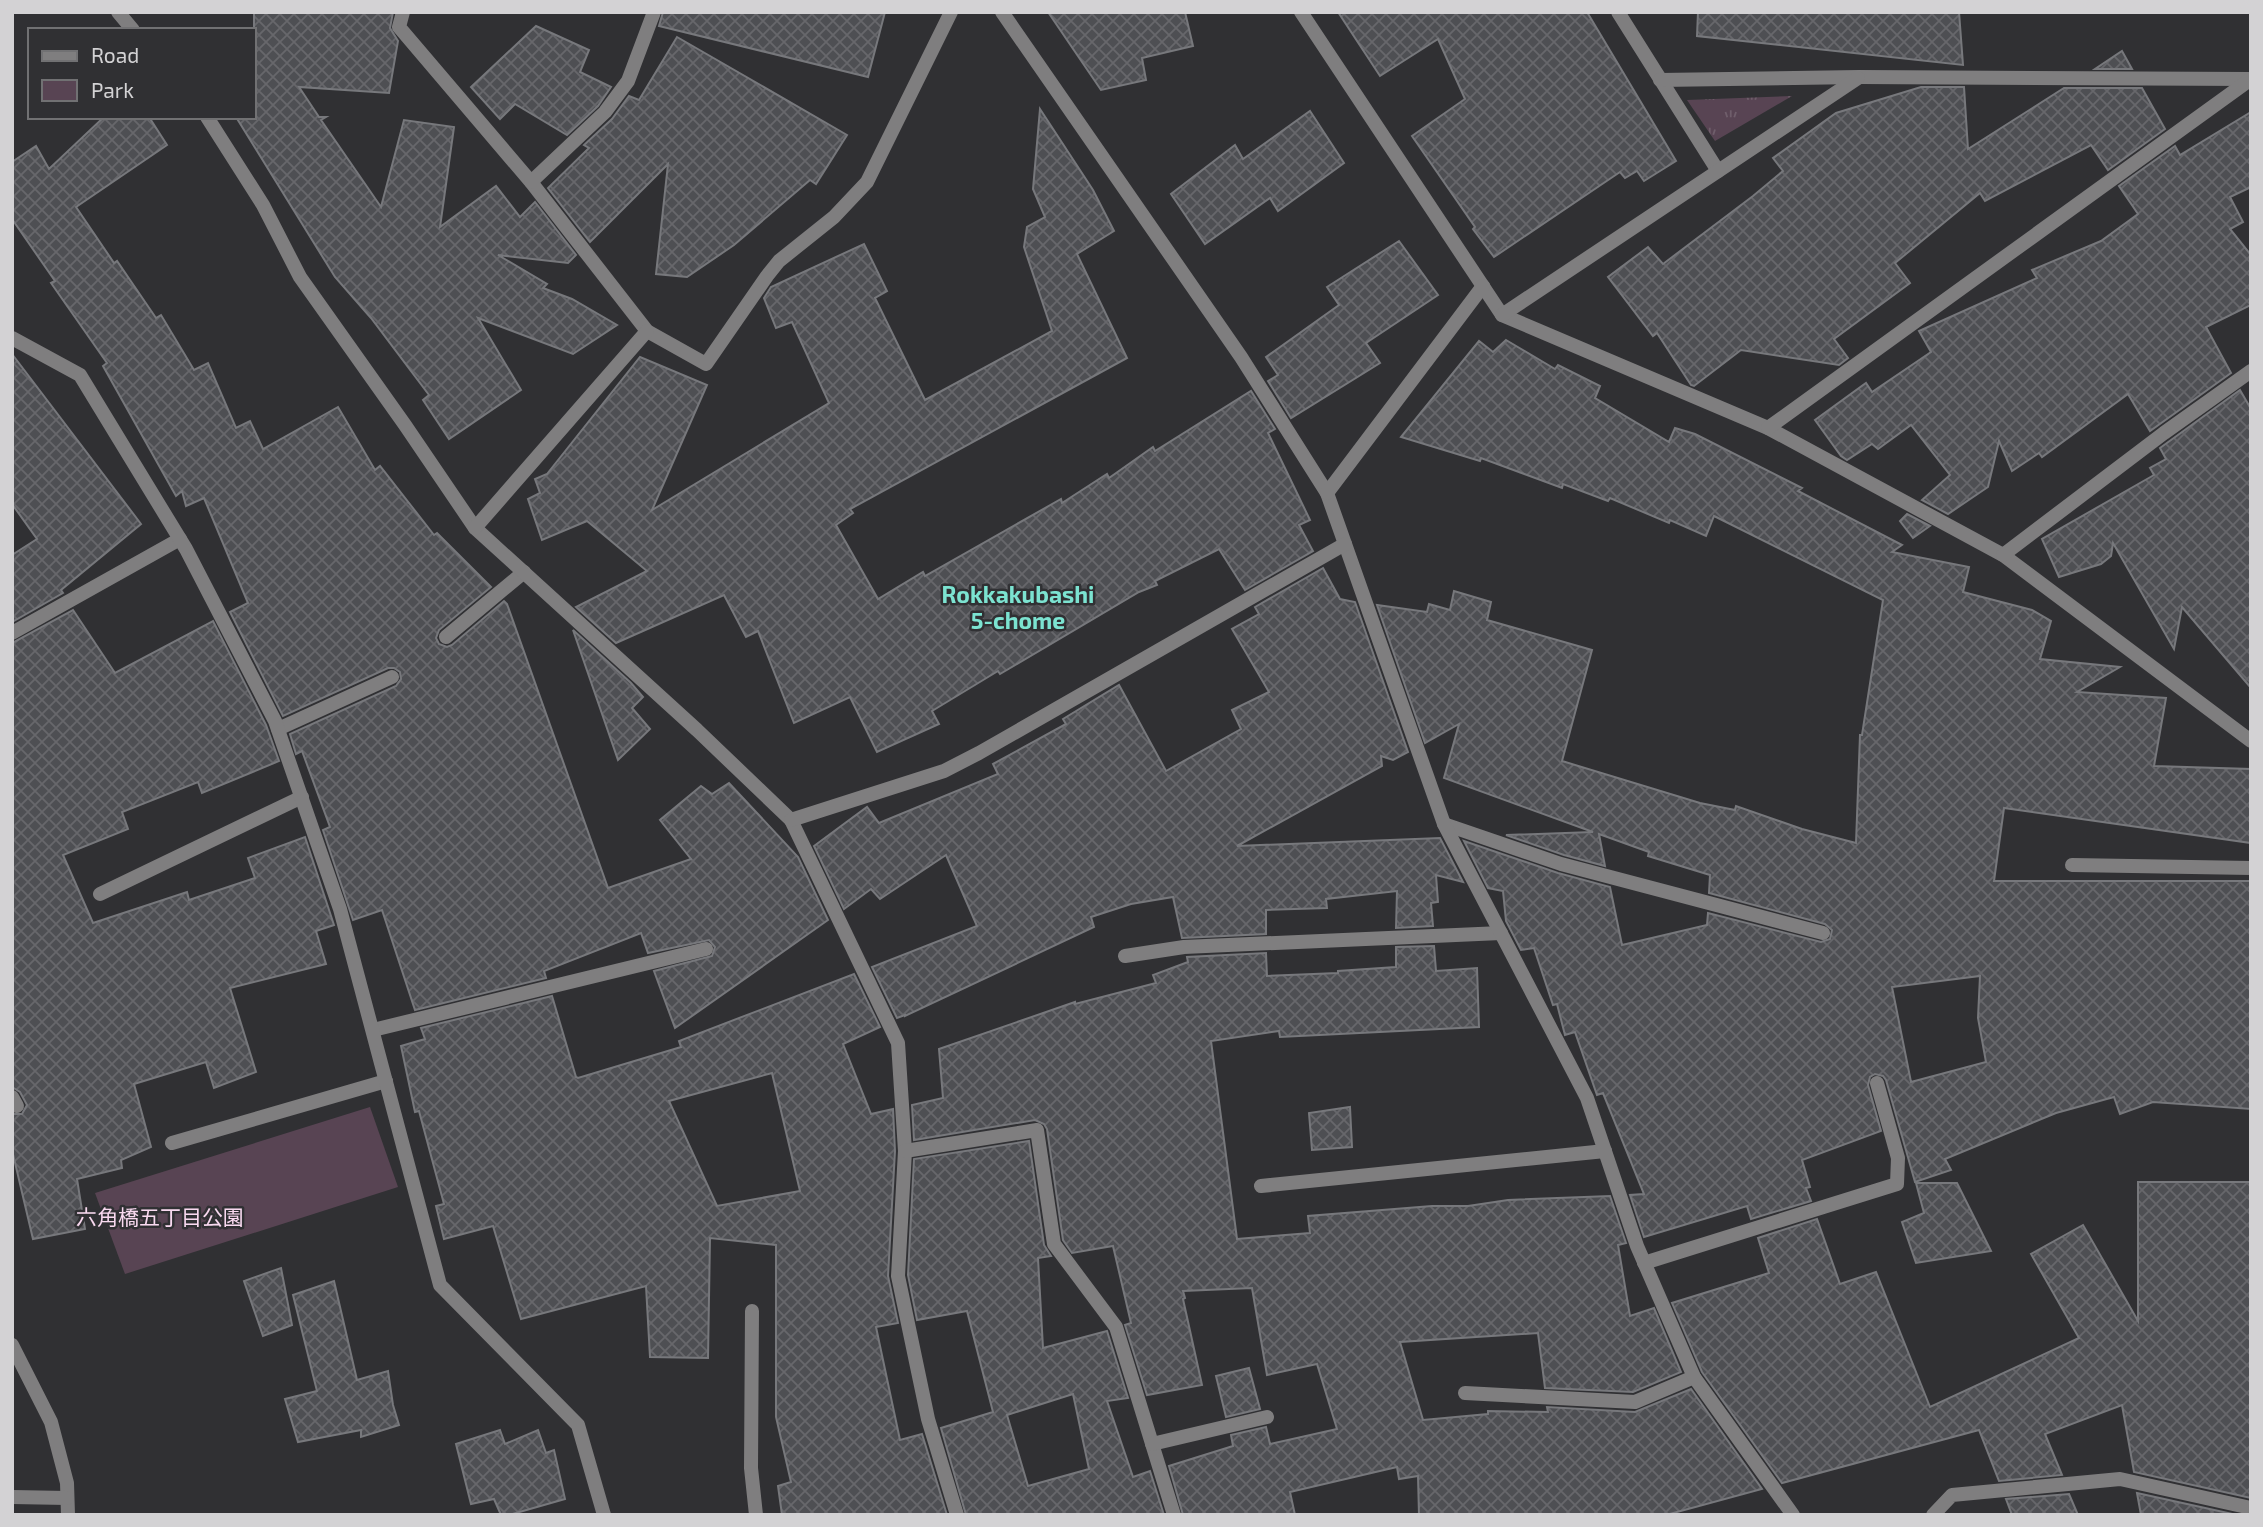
<svg xmlns="http://www.w3.org/2000/svg" width="2263" height="1527" font-family="'Exo 2','Noto Sans JP',sans-serif">
<defs>
<pattern id="grass-tufts" width="24" height="20" patternUnits="userSpaceOnUse" patternTransform="scale(1.75)"><rect width="24" height="20" fill="#584453"/><path d="M3 7l-1-3M5 7V3M7 7l1-3M15 17l-1-3M17 17v-4M19 17l1-3" fill="none" stroke="#6f5e6b"/></pattern>
<pattern id="building-cross-hatch" width="8" height="8" patternUnits="userSpaceOnUse" patternTransform="scale(1.75)"><rect width="8" height="8" fill="#4e4f53"/><path d="M0 0l8 8M0 8l8-8" fill="none" stroke="#67676b"/></pattern>
</defs>
<rect width="100%" height="100%" fill="#303033"/>
<!-- grass -->
<polygon fill="url(#grass-tufts)" points="1792,96 1715,141 1687,100"/>
<!-- park -->
<polygon fill="#584453" points="370,1107 398,1187 125,1274 95,1193"/>
<!-- building -->
<g fill="url(#building-cross-hatch)" stroke="#77787c" stroke-width="2" fill-rule="evenodd">
<polygon points="254,12 393,12 390,28 398,41 389,93 299,87 319,117 326,117 321,120 381,207 404,120 454,127 440,227 496,186 520,217 535,202 576,255 568,263 498,255 547,284 543,288 572,299 617,325 573,354 478,318 521,390 449,439 423,400 429,395 371,318 335,277 236,117 254,117"/>
<polygon points="663,12 885,12 868,77 659,26"/>
<polygon points="1048,12 1185,12 1193,46 1142,58 1146,80 1101,90"/>
<polygon points="1338,12 1587,12 1676,161 1644,181 1637,171 1625,178 1620,172 1494,257 1473,229 1475,227 1412,136 1465,99 1438,39 1380,76"/>
<polygon points="1698,12 1959,12 1963,65 1697,36"/>
<polygon points="536,26 589,50 580,72 611,87 598,106 567,135 515,104 500,119 471,87"/>
<polygon points="677,37 847,135 816,184 810,180 734,245 687,277 656,274 668,164 590,242 548,188 589,148 584,145 612,119 629,96 639,100"/>
<polygon points="2122,51 2132,69 2095,69"/>
<polygon points="1921,87 1964,87 1968,149 2064,88 2142,88 2165,129 2108,170 2091,145 1985,201 1980,193 1895,263 1910,283 1834,339 1848,358 1839,365 1741,350 1694,386 1691,385 1657,333 1653,336 1608,277 1648,247 1663,264 1753,196 1783,171 1773,158 1836,113"/>
<polygon points="1040,109 1093,190 1114,231 1077,254 1127,358 850,509 853,513 836,525 878,599 923,572 925,576 1061,499 1062,503 1107,474 1109,478 1153,447 1155,451 1251,391 1275,429 1268,433 1310,520 1299,525 1313,551 1245,590 1219,549 1155,581 1157,585 1139,592 1000,674 998,671 932,711 939,724 877,752 850,697 794,723 758,631 746,637 724,595 616,643 576,607 647,571 587,521 542,540 528,499 540,493 535,479 547,474 640,357 707,385 652,510 829,403 792,322 776,328 764,298 771,287 864,244 887,291 875,298 925,400 1052,331 1024,247 1027,227 1045,217 1033,189"/>
<polygon points="1310,111 1344,163 1278,211 1270,198 1205,244 1171,194 1235,145 1243,159"/>
<polygon points="2251,112 2251,187 2230,197 2243,222 2230,229 2251,255 2251,305 2206,327 2231,373 2150,431 2128,394 2042,457 2039,453 2012,471 1999,441 1988,487 1948,514 1922,500 1950,475 1911,425 1878,449 1872,444 1847,460 1841,456 1815,420 1866,383 1872,392 1931,352 1919,331 2037,278 2032,270 2101,241 2138,214 2119,186 2175,146 2180,155"/>
<polygon points="104,117 149,117 167,145 76,207 114,263 117,261 156,318 161,315 194,370 208,363 236,428 250,421 263,449 338,407 375,470 380,466 434,535 437,533 491,587 439,630 436,638 439,644 447,647 452,645 504,601 507,604 608,888 691,859 660,820 701,786 712,794 729,783 798,857 828,920 675,1028 654,971 712,956 715,947 709,940 648,953 641,933 544,971 546,978 415,1010 382,910 353,920 323,830 330,827 302,751 296,754 290,734 396,686 401,679 400,672 394,668 388,668 283,716 230,612 248,603 204,498 186,506 182,491 176,496 103,366 107,363 51,283 55,281 12,219 12,162 36,146 49,169"/>
<polygon points="1399,241 1438,295 1366,343 1380,363 1291,418 1268,381 1278,375 1266,357 1339,305 1327,287"/>
<path d="M1506,340L1555,369L1558,365L1600,386L1595,398L1669,442L1675,428L1695,434L1802,488L1798,491L1902,545L1892,552L1969,567L1963,592L2032,610L2051,621L2040,659L2120,667L2077,692L2166,698L2154,766L2251,769V843L2004,808L1994,881H2251V1109L2153,1102L2120,1114L2114,1097L2056,1113L1945,1159L1951,1170L1915,1182L1886,1080L1883,1076L1875,1074L1870,1077L1868,1085L1881,1131L1802,1160L1810,1187L1806,1188L1811,1201L1751,1219L1747,1206L1644,1237L1630,1195L1644,1194L1603,1093L1597,1095L1575,1032L1565,1035L1557,1004L1553,1005L1534,948L1521,950L1506,921L1503,891L1488,888L1464,841L1558,873L1610,887L1622,945L1707,925L1708,913L1821,942L1830,939L1832,930L1825,924L1709,893L1710,875L1648,856L1649,852L1599,834L1605,866L1564,855L1506,835L1593,832L1444,778L1459,724L1425,743L1377,605L1427,612L1429,604L1450,610L1454,591L1491,602L1487,620L1592,650L1562,761L1700,803L1735,810L1736,806L1802,829L1856,843L1860,735H1862L1883,600L1714,516L1706,536L1670,520L1669,523L1610,498L1608,501L1563,484L1562,488L1481,458L1480,461L1401,437L1479,341L1493,352ZM1980,976L1978,1018L1986,1062L1911,1082L1892,987Z"/>
<polygon points="12,354 141,524 61,590 63,593 12,622 12,555 37,539 12,504"/>
<polygon points="2240,390 2251,409 2251,688 2182,607 2174,649 2113,543 2111,556 2101,564 2059,577 2042,539 2154,475 2150,468 2166,459 2160,448"/>
<polygon points="1907,514 1930,526 1913,538 1900,521"/>
<polygon points="1323,568 1340,599 1355,602 1408,752 1393,760 1381,756 1382,766 1237,846 1440,838 1463,882 1436,875 1438,902 1431,903 1433,926 1396,928 1397,891 1326,899 1327,908 1266,910 1266,934 1182,938 1173,897 1131,904 1091,917 1094,927 905,1016 905,1015 897,1018 872,967 977,926 946,855 880,899 871,889 844,909 814,846 867,807 879,823 998,774 993,764 1066,724 1063,719 1119,685 1166,771 1241,729 1232,710 1269,692 1232,629 1259,614 1255,607"/>
<polygon points="73,610 115,673 213,621 266,725 279,761 202,793 198,782 122,812 128,829 63,855 93,923 187,892 189,900 255,878 248,858 305,837 334,925 316,931 326,964 230,988 256,1072 214,1088 206,1062 134,1084 151,1147 121,1160 122,1168 77,1179 85,1229 33,1239 12,1150 12,1114 22,1114 27,1105 20,1092 12,1087 12,643"/>
<polygon points="573,630 631,683 643,697 632,708 650,729 618,760"/>
<polygon points="1434,946 1436,971 1477,968 1479,1027 1280,1037 1279,1031 1211,1041 1237,1239 1310,1233 1308,1216 1432,1206 1468,1206 1508,1200 1610,1196 1626,1243 1618,1245 1630,1316 1654,1308 1681,1372 1633,1392 1545,1388 1538,1333 1400,1342 1423,1420 1488,1414 1488,1411 1548,1412 1547,1407 1635,1412 1691,1389 1762,1489 1666,1515 1419,1515 1418,1476 1399,1479 1397,1467 1290,1492 1295,1515 1183,1515 1169,1466 1233,1446 1231,1435 1266,1427 1270,1444 1337,1429 1317,1364 1267,1375 1252,1288 1183,1291 1185,1298 1183,1299 1202,1385 1147,1395 1125,1325 1131,1323 1113,1246 1072,1253 1063,1240 1047,1129 1044,1124 1035,1120 914,1140 912,1105 943,1098 939,1049 1075,1002 1075,1004 1156,983 1153,975 1188,962 1187,957 1266,953 1267,976 1338,973 1338,971 1396,967 1396,947"/>
<path d="M854,974L880,1027L843,1044L871,1114L893,1109L895,1151L888,1276L898,1323L876,1327L900,1440L922,1434L947,1515H782L778,1486L791,1482L776,1417V1245L710,1238L708,1358L650,1357L646,1286L521,1319L493,1226L444,1239L436,1206L444,1204L419,1111L415,1112L401,1046L425,1039L421,1028L552,996L576,1077L578,1078L681,1047L679,1041ZM772,1073L800,1191L717,1206L669,1101Z"/>
<polygon points="1350,1107 1352,1147 1312,1150 1309,1113"/>
<path d="M1029,1141L1044,1245L1051,1256L1038,1258L1043,1348L1107,1331L1128,1398L1107,1401L1133,1477L1150,1471L1164,1515H966L941,1428L993,1412L967,1311L917,1320L908,1275L914,1159ZM1073,1394L1089,1469L1028,1486L1007,1415Z"/>
<polygon points="2138,1182 2251,1182 2251,1498 2134,1472 2122,1405 2045,1434 2062,1475 1999,1481 1979,1430 1782,1483 1702,1372 1672,1303 1769,1273 1758,1238 1817,1219 1840,1284 1876,1272 1930,1407 2079,1338 2031,1254 2083,1225 2138,1321"/>
<polygon points="1916,1183 1957,1183 1991,1251 1916,1263 1902,1222 1924,1213"/>
<polygon points="281,1268 292,1325 263,1336 244,1281"/>
<polygon points="334,1281 357,1380 388,1371 393,1405 399,1425 361,1437 361,1430 298,1442 285,1399 317,1391 293,1295"/>
<polygon points="1249,1368 1260,1409 1226,1417 1216,1376"/>
<polygon points="500,1430 505,1444 538,1430 546,1453 554,1450 565,1499 509,1515 501,1515 494,1499 471,1504 456,1444"/>
<polygon points="2137,1493 2237,1515 2141,1515"/>
<polygon points="2069,1494 2078,1515 2012,1515 2006,1499"/>
</g>
<g fill="none" stroke-linecap="round" stroke-linejoin="round">
<!-- lane -->
<g stroke="#7f7e7f" stroke-width="14">
<polyline points="12,633 180,539"/>
<polyline points="446,637 524,572"/>
<polyline points="278,729 392,677"/>
<polyline points="1444,824 1561,864 1823,933"/>
<polyline points="100,894 302,797"/>
<polyline points="1125,956 1184,947 1501,933"/>
<polyline points="373,1030 706,949"/>
<polyline points="12,1097 17,1106"/>
<polyline points="172,1143 386,1081"/>
<polyline points="1261,1186 1605,1151"/>
<polyline points="1644,1263 1897,1184 1898,1158 1877,1083"/>
<polyline points="12,1345 51,1422 67,1483 68,1515"/>
<polyline points="1465,1393 1635,1402 1694,1377"/>
<polyline points="12,1497 67,1498"/>
</g>
<!-- street -->
<g stroke="#7f7e7f" stroke-width="14">
<polyline points="118,12 133,30"/>
<polyline points="403,12 399,27 531,182 647,331 706,364 767,276 779,261 834,217 867,182 951,12"/>
<polyline points="1002,12 1241,357 1327,493 1444,824 1587,1098 1637,1246 1694,1377 1793,1515"/>
<polyline points="1301,12 1502,315 1768,428 2003,555 2251,741"/>
<polyline points="1618,12 1718,171"/>
<polyline points="1660,80 1859,77 2251,79"/>
<polyline points="207,117 263,205 300,277 405,425 475,528 697,730 791,820 898,1043 905,1151 898,1276 928,1419 957,1515"/>
<polyline points="531,182 605,112 628,81 654,12"/>
<polyline points="1502,315 1858,78"/>
<polyline points="12,338 80,375 186,549 275,721 340,909 440,1285 578,1425 604,1515"/>
<polyline points="1768,428 2251,79"/>
<polyline points="1327,493 1483,286"/>
<polyline points="475,528 647,331"/>
<polyline points="2003,555 2164,433 2251,371"/>
<polyline points="791,820 944,771 979,753 1345,544"/>
<polyline points="2072,865 2251,868"/>
<polyline points="905,1151 1037,1130 1054,1244 1116,1327 1174,1515"/>
<polyline points="752,1311 751,1468 756,1515"/>
<polyline points="1152,1444 1267,1417"/>
<polyline points="1933,1515 1952,1495 2120,1479 2251,1508"/>
</g>
</g>
<g text-anchor="middle" stroke-width="5" stroke-linejoin="round" paint-order="stroke">
<!-- park labels -->
<g font-size="21" fill="#f9d9f0" stroke="#303033">
<text x="160" y="1225">六角橋五丁目公園</text>
</g>
<!-- neighbourhood labels -->
<g font-size="23" font-weight="bold" fill="#7ce3d1" stroke="#303033">
<text x="1018" y="603">Rokkakubashi<tspan x="1018" dy="26">5-chome</tspan></text>
</g>
</g>
<!-- border -->
<rect width="2263" height="1527" fill="none" stroke="#d3d2d4" stroke-width="28"/>
<!-- legend -->
<rect x="28" y="28" width="228" height="91" fill="#303033" stroke="#717173" stroke-width="2"/>
<rect x="42" y="51" width="35" height="10" fill="#7f7e7f" stroke="#717173" stroke-width="2"/>
<text x="91" y="63" font-size="21" fill="#d3d2d4">Road</text>
<rect x="42" y="80" width="35" height="21" fill="#584453" stroke="#717173" stroke-width="2"/>
<text x="91" y="98" font-size="21" fill="#d3d2d4">Park</text>
</svg>
